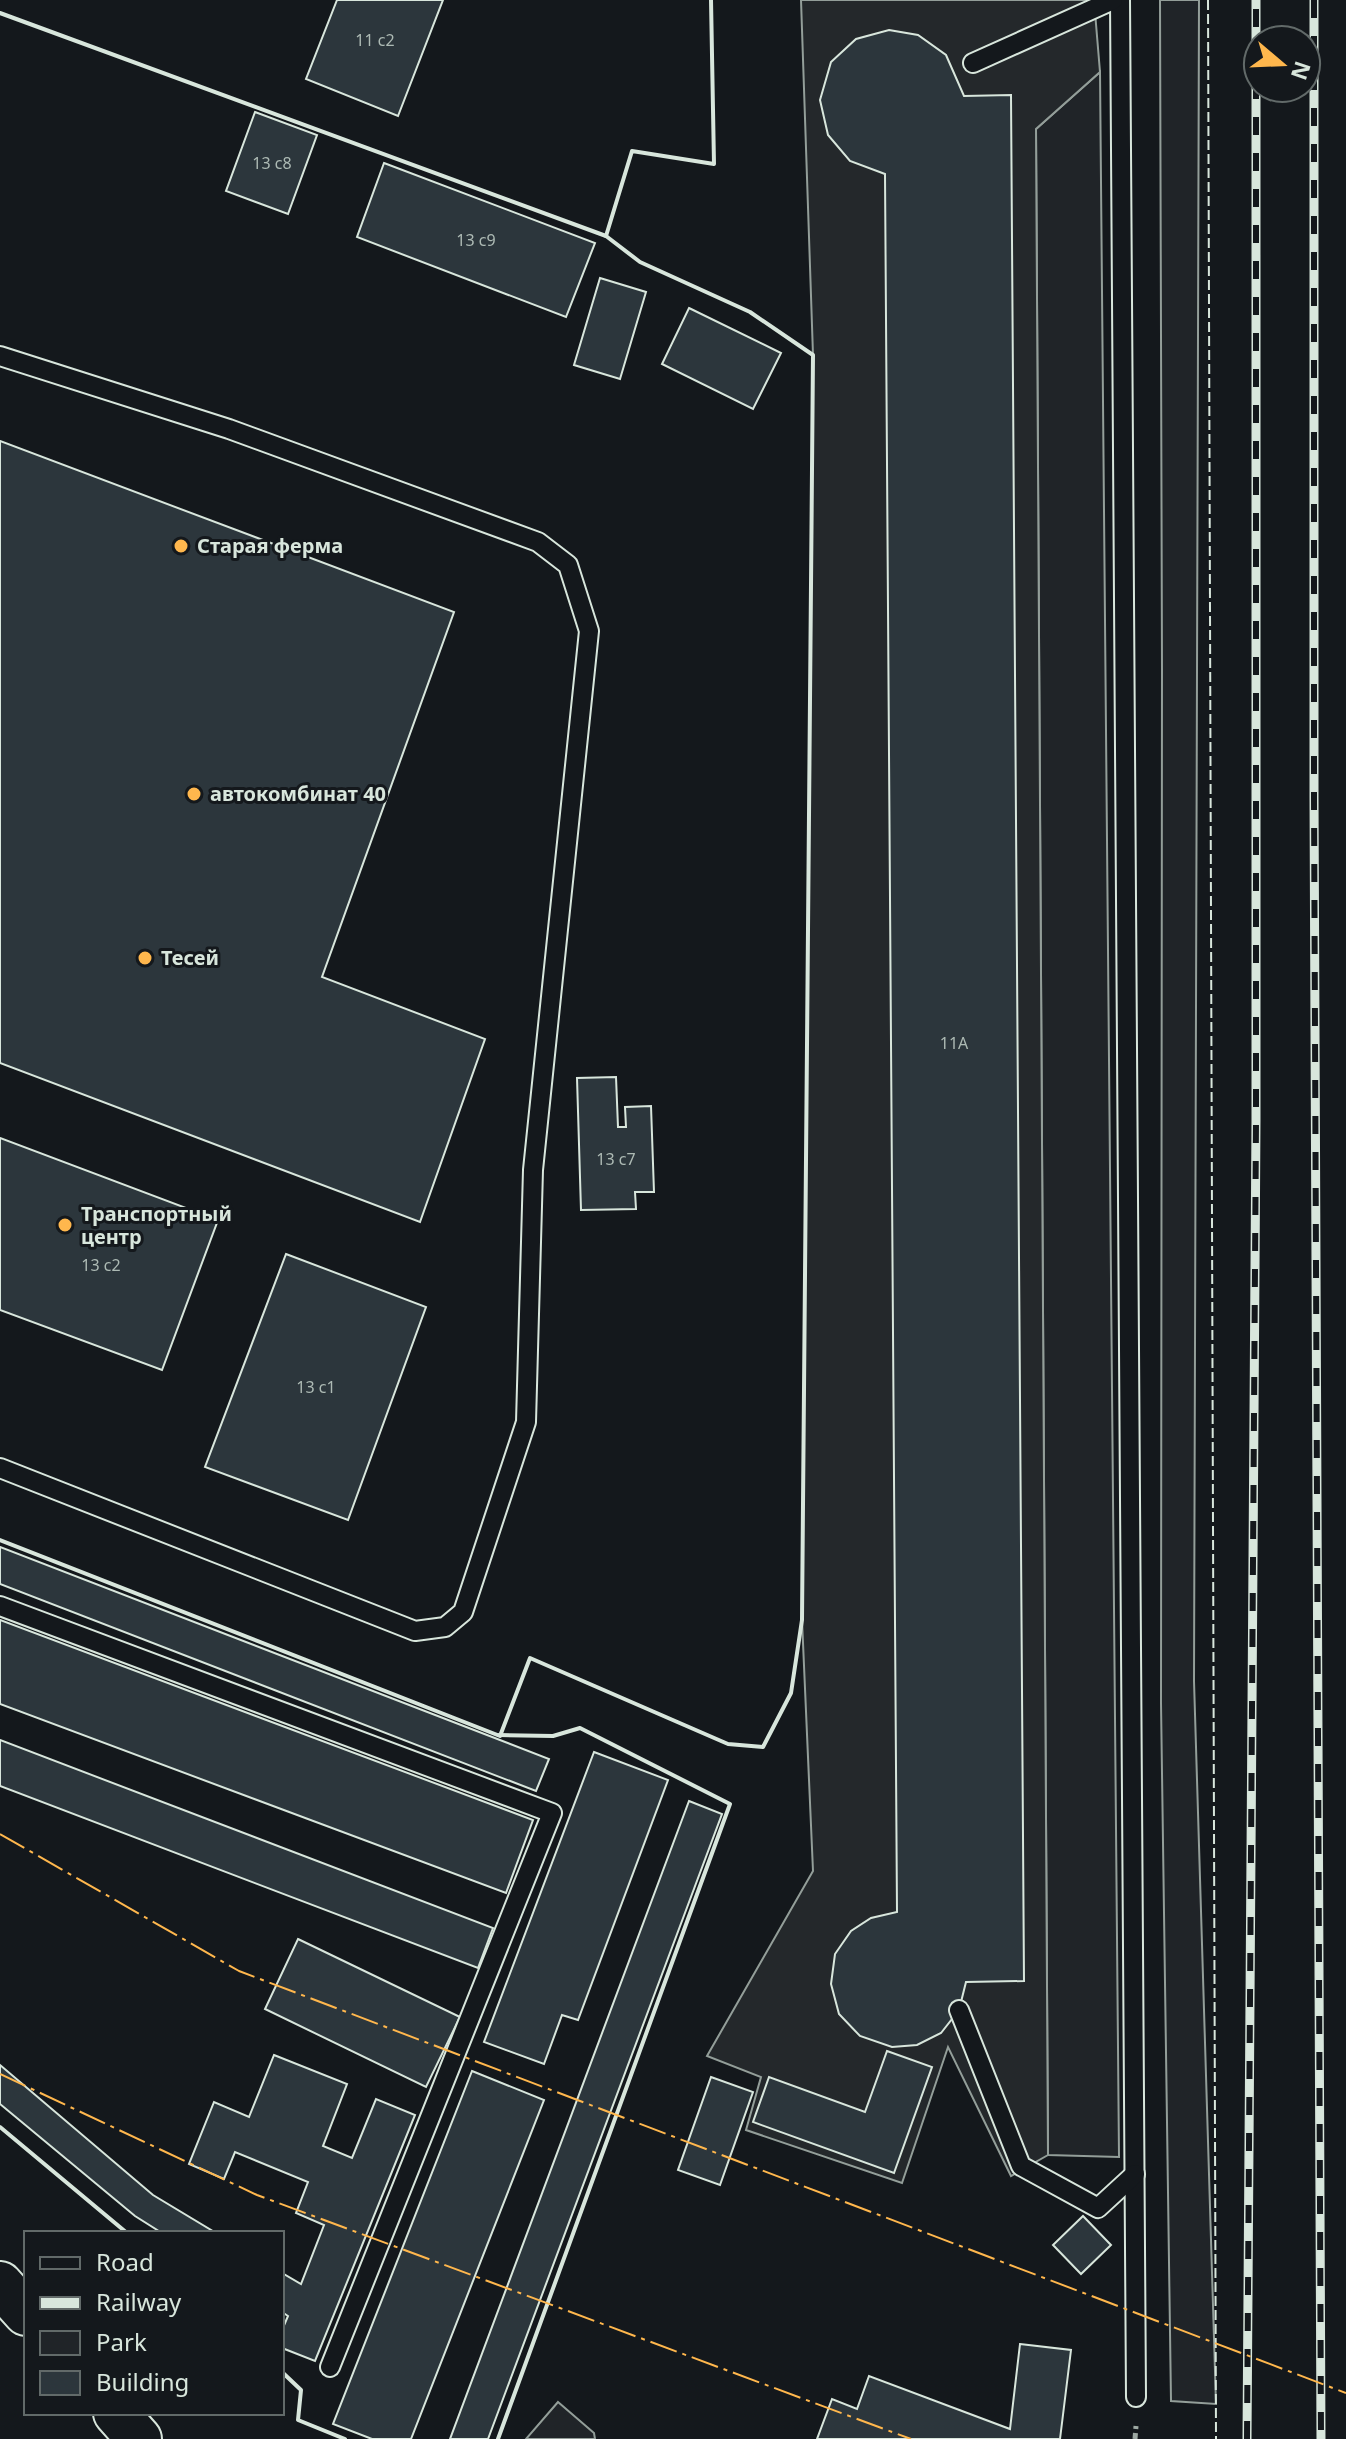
<svg xmlns="http://www.w3.org/2000/svg" width="1346" height="2439" font-family="'Noto Sans',sans-serif">
<rect width="100%" height="100%" fill="#14181c"/>
<!-- green -->
<g fill="#202428" stroke="#939e99" stroke-width="2">
<polygon points="1160,0 1199,0 1194,1681 1216,2404 1171,2401 1161,1703 1162,670"/>
<polygon points="1100,72 1119,2157 1048,2155 1036,129"/>
<polygon points="558,2402 594,2433 595,2439 526,2439"/>
</g>
<!-- parking -->
<polygon fill="#24282b" stroke="#939e99" stroke-width="2" points="801,0 1094,0 1100,72 1036,129 1048,2155 1011,2176 948,2047 902,2183 746,2130 761,2077 707,2056 813,1871 802,1620 813,355"/>
<!-- building -->
<g fill="#2c363c" stroke="#d8e6dc" stroke-width="2">
<polygon points="337,0 443,0 398,116 306,79"/>
<polygon points="889,30 918,35 946,55 964,96 1011,95 1024,1981 966,1982 959,2010 941,2033 917,2045 892,2047 860,2036 839,2014 831,1984 835,1954 851,1931 871,1918 897,1912 885,174 850,161 828,135 820,100 831,62 856,39"/>
<polygon points="255,112 317,135 288,214 226,191"/>
<polygon points="384,163 595,243 566,317 357,237"/>
<polygon points="600,278 646,292 620,379 574,365"/>
<polygon points="689,308 781,353 753,409 662,364"/>
<polygon points="0,441 454,612 322,977 485,1039 420,1222 0,1063"/>
<polygon points="616,1077 618,1127 626,1127 625,1107 651,1106 654,1192 635,1192 636,1209 581,1210 577,1078"/>
<polygon points="0,1138 218,1220 162,1370 0,1310"/>
<polygon points="286,1254 426,1307 348,1520 205,1467"/>
<polygon points="0,1547 549,1759 536,1791 0,1584"/>
<polygon points="0,1620 533,1820 506,1893 0,1704"/>
<polygon points="0,1740 493,1928 478,1968 0,1786"/>
<polygon points="594,1752 668,1780 578,2020 562,2015 544,2064 484,2042"/>
<polygon points="689,1801 722,1814 488,2439 450,2439"/>
<polygon points="298,1939 460,2017 426,2087 265,2009"/>
<polygon points="887,2051 932,2067 894,2173 753,2122 769,2077 865,2112"/>
<polygon points="274,2055 347,2084 323,2146 352,2158 376,2099 415,2115 315,2361 282,2348 282,2330 288,2316 282,2312 282,2273 301,2284 324,2225 296,2213 308,2182 235,2152 224,2179 189,2164 214,2102 249,2117"/>
<polygon points="0,2065 153,2195 216,2233 162,2233 135,2216 0,2104"/>
<polygon points="472,2071 544,2100 411,2439 372,2439 333,2424"/>
<polygon points="711,2077 753,2092 720,2185 678,2170"/>
<polygon points="1083,2216 1111,2245 1081,2274 1053,2245"/>
<polygon points="1020,2344 1071,2350 1060,2439 817,2439 832,2399 857,2409 869,2376 1010,2429"/>
</g>
<g fill="none" stroke-linecap="round" stroke-linejoin="round">
<!-- lane casing -->
<g stroke="#d8e6dc" stroke-width="22">
<g id="lane">
<polyline points="1120,0 1136,2397"/>
<polyline points="973,63 1113,0"/>
<polyline points="0,356 229,429 538,542 568,565 589,631 533,1170 526,1422 463,1612 445,1627 415,1631 0,1468"/>
<polyline points="0,1606 552,1813 330,2367"/>
<polyline points="959,2010 1021,2166 1098,2208 1135,2174"/>
</g>
</g>
<!-- secondary casing -->
<g stroke="#d8e6dc" stroke-width="48">
<g id="secondary">
<polyline points="0,2284 26,2313"/>
<polyline points="116,2413 139,2439"/>
</g>
</g>
<!-- path -->
<polyline stroke="#9da8a2" stroke-width="5" stroke-dasharray="6 4" stroke-linecap="butt" points="1135,2439 1136,2426"/>
<!-- lane -->
<use href="#lane" stroke="#14181c" stroke-width="18"/>
<!-- secondary -->
<use href="#secondary" stroke="#14181c" stroke-width="44"/>
<!-- rail casing -->
<g stroke="#d8e6dc" stroke-width="9">
<g id="rail">
<polyline points="1314,0 1314,796 1321,2439"/>
<polyline points="1247,2439 1256,1121 1256,0"/>
</g>
</g>
<!-- rail -->
<use href="#rail" stroke="#14181c" stroke-width="6" stroke-dasharray="18" stroke-linecap="butt"/>
<!-- fence -->
<polyline stroke="#d8e6dc" stroke-width="2" stroke-dasharray="10 4" stroke-linecap="butt" points="1208,0 1216,2439"/>
<!-- wall -->
<g stroke="#d8e6dc" stroke-width="4">
<polyline points="0,13 606,236 640,262 750,312 813,355 802,1620 791,1693 763,1747 728,1744 530,1658 500,1736 0,1540"/>
<polyline points="606,236 632,151 714,164 711,0"/>
<polyline points="0,2127 127,2233"/>
<polyline points="282,2372 301,2390 298,2420 345,2439"/>
<polyline points="498,2439 730,1804 580,1728 553,1736 499,1735"/>
</g>
<!-- power -->
<g stroke="#ffb74d" stroke-width="2" stroke-dasharray="28 6 4 6" stroke-linecap="butt">
<polyline points="0,1834 239,1971 1346,2393"/>
<polyline points="0,2074 257,2195 911,2439"/>
</g>
</g>
<!-- markers -->
<g fill="#ffb74d" stroke="#14181c" stroke-width="3">
<circle cx="181" cy="546" r="8"/>
<circle cx="194" cy="794" r="8"/>
<circle cx="145" cy="958" r="8"/>
<circle cx="65" cy="1225" r="8"/>
</g>
<g text-anchor="middle" stroke-width="6" stroke-linejoin="round" paint-order="stroke">
<!-- number labels -->
<g font-size="16" fill="#adbab4">
<text x="375" y="46">11 с2</text>
<text x="272" y="169">13 с8</text>
<text x="476" y="246">13 с9</text>
<text x="954" y="1049">11А</text>
<text x="616" y="1165">13 с7</text>
<text x="101" y="1271">13 с2</text>
<text x="316" y="1393">13 с1</text>
</g>
<!-- poi labels -->
<g font-size="20" font-weight="bold" fill="#d8e6dc" stroke="#14181c" text-anchor="start">
<text x="197" y="553">Старая ферма</text>
<text x="210" y="801">автокомбинат 40</text>
<text x="161" y="965">Тесей</text>
<text x="81" y="1221">Транспортный<tspan x="81" dy="23">центр</tspan></text>
</g>
</g>
<!-- legend -->
<rect x="24" y="2231" width="260" height="184" fill="#14181c" stroke="#626a69" stroke-width="2"/>
<rect x="40" y="2257" width="40" height="12" fill="#14181c" stroke="#626a69" stroke-width="2"/>
<text x="96" y="2271" font-size="24" fill="#d8e6dc">Road</text>
<rect x="40" y="2297" width="40" height="12" fill="#d8e6dc" stroke="#626a69" stroke-width="2"/>
<text x="96" y="2311" font-size="24" fill="#d8e6dc">Railway</text>
<rect x="40" y="2331" width="40" height="24" fill="#202428" stroke="#626a69" stroke-width="2"/>
<text x="96" y="2351" font-size="24" fill="#d8e6dc">Park</text>
<rect x="40" y="2371" width="40" height="24" fill="#2c363c" stroke="#626a69" stroke-width="2"/>
<text x="96" y="2391" font-size="24" fill="#d8e6dc">Building</text>
<!-- north arrow -->
<g transform="translate(1282 64) rotate(109)"><circle r="38" fill="#14181c" stroke="#626a69" stroke-width="2"/>
<path d="M0-6L14 30L0 20L-14 30Z" fill="#ffb74d"/>
<text y="-12" font-size="22" font-weight="bold" text-anchor="middle" fill="#d8e6dc">N</text>
</g>
</svg>
